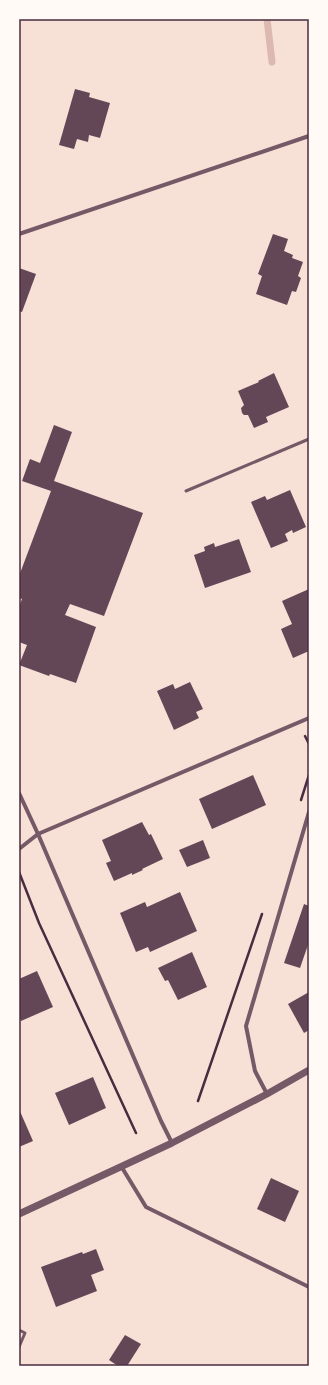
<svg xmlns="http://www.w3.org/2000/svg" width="328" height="1385" font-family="'Fira Sans',sans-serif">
<rect width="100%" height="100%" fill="#f7e1d7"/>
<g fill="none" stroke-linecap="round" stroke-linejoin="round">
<!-- stream -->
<polyline stroke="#dcb8b0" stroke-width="7" points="267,19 272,62"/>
</g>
<!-- building -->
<g fill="#644757">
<polygon points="75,89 90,93 89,97 110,103 100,138 89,135 88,142 77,139 74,149 59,145"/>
<polygon points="273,234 288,239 284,251 293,255 292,258 303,262 298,276 301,278 296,292 292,291 287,305 256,294 262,276 258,274"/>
<polygon points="19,268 36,274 22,312 19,311"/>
<polygon points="274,373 289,407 266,417 268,422 254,428 248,415 244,415 242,413 241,408 244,405 238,391 259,382 258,381"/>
<polygon points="54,425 72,432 54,481 143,513 104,616 70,604 65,615 96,627 76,683 50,674 49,676 19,665 27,645 19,642 19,607 22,599 19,598 19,576 51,491 22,481 30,459 40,463"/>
<polygon points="290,490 306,527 293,533 292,530 285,534 288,541 271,548 251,502 265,496 267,500"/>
<polygon points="239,539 251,572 205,588 194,555 205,551 204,547 214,543 215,547"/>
<polygon points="309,589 309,651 293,658 281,629 292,624 282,601"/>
<polygon points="190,682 203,709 196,712 199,718 174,730 157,691 173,684 175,689"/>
<polygon points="253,775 266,805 212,829 199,799"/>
<polygon points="142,822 149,835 151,834 163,859 142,869 143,870 132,875 132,873 114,881 106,863 111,861 102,840"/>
<polygon points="203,840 210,858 187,867 179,850"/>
<polygon points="180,892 197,931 150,952 148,947 136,952 120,913 145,902 147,907"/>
<polygon points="304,904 309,906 309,942 300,968 284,963"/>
<polygon points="192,952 207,987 178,1000 168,980 165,981 158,968"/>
<polygon points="37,971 53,1007 21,1021 19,1016 19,979"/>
<polygon points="309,992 309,1030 304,1033 288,1004"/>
<polygon points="93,1077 106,1108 69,1125 55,1093"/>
<polygon points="19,1109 33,1141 19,1147"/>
<polygon points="271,1178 299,1191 285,1222 257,1209"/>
<polygon points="96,1249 104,1270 91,1275 97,1291 56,1307 41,1267 82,1252 83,1254"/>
<polygon points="125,1335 141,1344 127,1366 118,1366 109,1360"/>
</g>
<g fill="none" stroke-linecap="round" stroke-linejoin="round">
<!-- path -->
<g stroke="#4a2c40" stroke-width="2.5">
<polyline points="305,736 309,744"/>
<polyline points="301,800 309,775"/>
<polyline points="19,872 39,923 136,1133"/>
<polyline points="198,1101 262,914"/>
</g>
<!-- service -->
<g stroke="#755966" stroke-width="3">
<polyline points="186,491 309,439"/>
<polyline points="19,1330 25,1333 19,1347"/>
</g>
<!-- minor -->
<g stroke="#755966" stroke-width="4">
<polyline points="19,234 309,136"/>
<polyline points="19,793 38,834 161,1121 172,1143"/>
<polyline points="19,849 38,834 309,718"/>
<polyline points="267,1094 255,1071 246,1026 309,812"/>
<polyline points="121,1166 146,1207 309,1287"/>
</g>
<!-- tertiary -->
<polyline stroke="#755966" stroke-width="7" points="19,1214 172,1143 267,1094 309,1070"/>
</g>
<!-- border -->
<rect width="328" height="1385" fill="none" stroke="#fffaf5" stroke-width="40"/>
<rect x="20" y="20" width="288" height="1345" fill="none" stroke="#4a2c40" stroke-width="1.5"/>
</svg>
